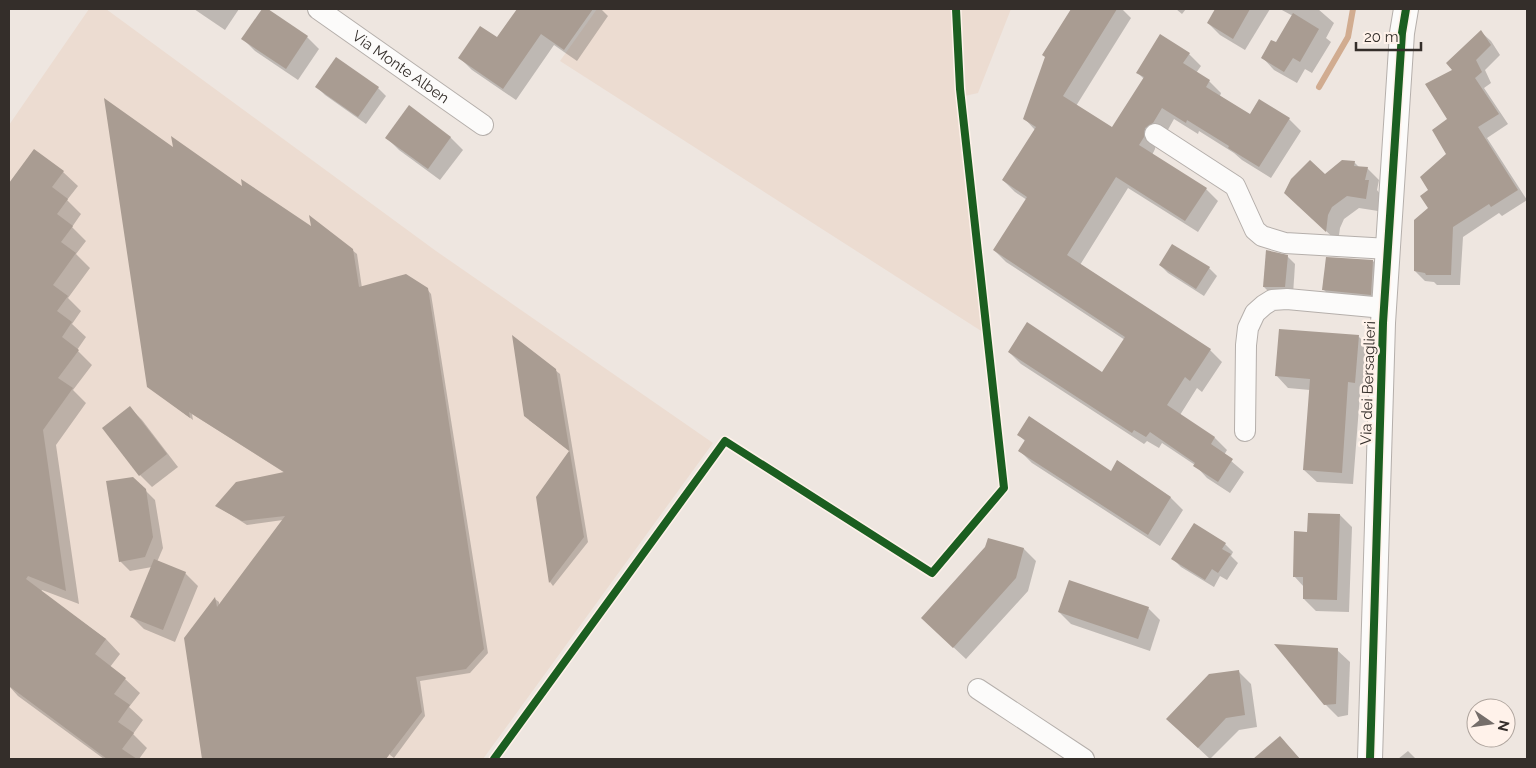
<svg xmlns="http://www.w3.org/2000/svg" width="1536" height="768" font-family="Raleway,sans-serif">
<rect width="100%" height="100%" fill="#eee6e0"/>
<!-- built -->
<g fill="#ecdcd1">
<polygon points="89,9 106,9 436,251 713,443 483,759 9,759 9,125"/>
<polygon points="597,9 1011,9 978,93 960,97 989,336 560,61"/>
</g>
<!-- shadow -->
<g fill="#0003">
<polygon points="194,9 239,9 225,30"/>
<polygon points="264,9 266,9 307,37 319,49 298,80 255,51 243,39"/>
<polygon points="519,9 601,9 608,16 577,61 554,45 516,100 472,70 460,58 498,39"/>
<polygon points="1073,9 1122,9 1131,18 1076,106 1113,129 1144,79 1138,73 1189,54 1201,66 1196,73 1209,81 1221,93 1220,96 1250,116 1289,119 1301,131 1271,178 1242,160 1234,153 1199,131 1198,134 1174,119 1165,135 1156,140 1155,149 1152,155 1206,189 1218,201 1198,232 1128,188 1080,265 1210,350 1222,362 1202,392 1197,388 1180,415 1215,438 1227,450 1224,455 1244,472 1230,493 1207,478 1195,465 1162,443 1159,448 1147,441 1144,444 1021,364 1009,352 1102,374 1125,340 1006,262 994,250 1027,200 1015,192 1003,180 1035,130 1025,119 1046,57 1044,55"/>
<polygon points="1176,9 1186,9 1182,14"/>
<polygon points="1217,9 1270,9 1245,50 1220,35 1208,23"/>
<polygon points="1280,9 1318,9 1334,23 1326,38 1331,42 1312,73 1305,69 1297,83 1274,70 1262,57 1276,44 1293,16"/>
<polygon points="1481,32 1491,41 1500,55 1485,70 1491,83 1484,88 1508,124 1487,138 1527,200 1502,216 1499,213 1463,237 1460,285 1437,285 1434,282 1425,281 1415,271 1430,209 1429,190 1448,154 1454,70"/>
<polygon points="317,87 378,88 386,96 366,124 325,95"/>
<polygon points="409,107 451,138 463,150 440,180 399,150 387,138"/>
<polygon points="174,150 352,250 357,254 362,288 427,289 431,294 488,653 470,673 420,681 425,716 394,758 390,755 390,751 383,759 203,759 185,638 215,599 219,602 219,606 283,520 247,525 217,506 285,473 192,414 193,420 153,390"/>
<polygon points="34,151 63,172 78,186 67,200 81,214 72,227 86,241 76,254 90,268 68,298 81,311 72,324 86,337 77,350 92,365 73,390 86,403 56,445 79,604 42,590 41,592 106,639 120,654 110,667 125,679 140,693 129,707 143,720 133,734 147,748 139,759 104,759 18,696 9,686 9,675 14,668 9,663 9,186"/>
<polygon points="1354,162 1360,168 1367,168 1379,180 1377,190 1380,194 1378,211 1359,208 1344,219 1340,228 1338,242 1298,205 1325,176"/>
<polygon points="1287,256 1295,264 1293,295 1272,295 1264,287"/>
<polygon points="1373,261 1381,269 1378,302 1332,298 1324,290"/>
<polygon points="1160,265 1209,268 1217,276 1204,296 1168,273"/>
<polygon points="1359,337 1371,349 1367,394 1360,394 1353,484 1317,482 1304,470 1310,390 1288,388 1276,375"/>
<polygon points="555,370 560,374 588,542 553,586 550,582 538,498 570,451 529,420"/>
<polygon points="130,408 142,420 178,467 152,487 140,475"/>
<polygon points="1019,435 1111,472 1118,462 1171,498 1183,510 1160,546 1032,463 1020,451 1026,442"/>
<polygon points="145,490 155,500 163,548 157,562 185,573 198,586 175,642 144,629 132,617 152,567 130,571 120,561"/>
<polygon points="1340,515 1352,527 1349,612 1316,611 1304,599 1304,587 1294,576 1308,533"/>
<polygon points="988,539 1024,549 1036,561 1028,591 966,659 935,630 986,548"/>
<polygon points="1225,544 1233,552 1231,556 1238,563 1227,580 1220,576 1214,587 1181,567 1173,559"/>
<polygon points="1148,608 1160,620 1150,651 1071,624 1059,612"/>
<polygon points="1337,650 1350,662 1348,715 1338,717 1325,704"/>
<polygon points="1239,672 1251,684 1257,727 1239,730 1210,759 1180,731"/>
<polygon points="1280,737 1300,759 1255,759"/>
<polygon points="1408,751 1416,759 1398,759"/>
</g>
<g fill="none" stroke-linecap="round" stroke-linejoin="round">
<!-- stream -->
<polyline stroke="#d1ac90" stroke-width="6" points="1319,87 1348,37 1353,9"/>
</g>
<!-- building -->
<g fill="#a99c92">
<polygon points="262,9 268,9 308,36 286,69 241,39"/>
<polygon points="517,9 593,9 564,50 541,34 503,89 458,58 480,26 497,37"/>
<polygon points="1071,9 1117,9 1063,96 1112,127 1144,77 1136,73 1160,34 1190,53 1183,63 1210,80 1206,87 1250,114 1259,99 1290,118 1259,167 1228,148 1229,146 1187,120 1186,123 1162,108 1153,123 1145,128 1144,137 1139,145 1207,188 1185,221 1116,177 1067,255 1211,349 1190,381 1185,377 1167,405 1215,437 1211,444 1233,459 1218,482 1193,466 1195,463 1150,432 1146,437 1134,430 1132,433 1008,352 1027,322 1102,372 1125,337 993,250 1027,197 1002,180 1036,127 1023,119 1045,57 1042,55"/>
<polygon points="1215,9 1250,9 1233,39 1207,23"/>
<polygon points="1293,13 1319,29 1300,62 1293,58 1284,72 1261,58 1271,40 1276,42"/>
<polygon points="1481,30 1491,45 1476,60 1482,72 1475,78 1499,114 1478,127 1518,190 1491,207 1489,204 1453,227 1451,275 1426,275 1425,273 1414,271 1414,220 1428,208 1420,196 1428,190 1420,177 1446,154 1432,130 1447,119 1425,84 1452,70 1446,63"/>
<polygon points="336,57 379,87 358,117 315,87"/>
<polygon points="104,98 173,147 171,136 242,186 241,179 311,226 309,215 353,249 359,287 406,274 428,288 484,649 466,669 416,677 422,712 386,759 202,759 184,638 215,597 217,607 285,516 242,521 215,506 236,482 284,472 189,412 190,418 147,387"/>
<polygon points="409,105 451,137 428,169 385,138"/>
<polygon points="34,149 64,171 52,187 68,199 57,214 73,226 61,242 76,253 53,285 68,296 57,311 72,322 62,337 79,350 58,378 73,388 43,430 66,591 28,576 26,579 106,639 95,654 126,678 114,694 130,705 118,722 134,733 122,749 137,759 107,759 9,686 9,183"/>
<polygon points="1310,160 1325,174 1342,160 1355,161 1354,166 1368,167 1365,180 1369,180 1366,199 1347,196 1332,207 1328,215 1326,232 1284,193 1291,179"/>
<polygon points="1172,244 1210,267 1196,289 1159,265"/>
<polygon points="1266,250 1288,255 1285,287 1263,287"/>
<polygon points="1326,257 1373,260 1371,295 1322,290"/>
<polygon points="1279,329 1359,335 1355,383 1348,382 1342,473 1303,470 1310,379 1275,376"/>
<polygon points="512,335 556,369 584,537 549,583 536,497 569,451 524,416"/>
<polygon points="130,406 167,454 139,476 102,428"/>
<polygon points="1029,416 1111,471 1117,460 1171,497 1148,535 1018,451 1025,440 1017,435"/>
<polygon points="133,477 146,489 153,537 145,557 119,562 106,481"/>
<polygon points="1308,513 1340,514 1337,600 1303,599 1303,577 1293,577 1294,531 1307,532"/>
<polygon points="1194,523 1226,543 1222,549 1231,554 1218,573 1212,569 1205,580 1171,559"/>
<polygon points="988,538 1024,548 1016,578 953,648 921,618 985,547"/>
<polygon points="154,559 186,572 163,630 130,617"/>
<polygon points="1069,580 1149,607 1138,639 1058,612"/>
<polygon points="1274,644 1338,648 1336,704 1324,705"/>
<polygon points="1239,670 1245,715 1226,718 1198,748 1166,719 1209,674"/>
<polygon points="1280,736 1300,759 1253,759"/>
</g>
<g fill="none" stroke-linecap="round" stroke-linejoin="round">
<!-- minor casing -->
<g stroke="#b5afab" stroke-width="22">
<g id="minor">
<path id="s1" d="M318,9L483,125"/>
<polyline points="1155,134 1235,186 1255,230 1262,236 1285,243 1389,249"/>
<polyline points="1245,431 1246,345 1248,328 1255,313 1264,305 1272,300 1287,299 1384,308"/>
<polyline points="978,689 1084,759"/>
</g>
</g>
<!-- tertiary casing -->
<g stroke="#b5afab" stroke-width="26">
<polyline id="tertiary" points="1370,759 1383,323 1402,33 1406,9"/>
</g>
<!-- minor -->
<use href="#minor" stroke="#fcfbfa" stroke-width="20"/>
<!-- tertiary -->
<use href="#tertiary" stroke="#fcfbfa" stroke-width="24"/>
<!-- cycleway casing -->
<g stroke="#fff2ea" stroke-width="11">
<g id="cycleway">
<polyline points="494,759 725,441 932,573 1004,488 960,89 956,9"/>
<polyline points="1370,759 1383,323 1402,33 1406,9"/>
</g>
</g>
<!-- cycleway -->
<use href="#cycleway" stroke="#1b5e20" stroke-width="8"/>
</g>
<g text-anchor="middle" stroke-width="5" stroke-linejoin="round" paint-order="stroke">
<!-- street labels -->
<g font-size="15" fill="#342e2a" stroke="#fff2ea">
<text dy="5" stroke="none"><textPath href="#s1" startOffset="101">Via Monte Alben</textPath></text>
<text transform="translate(1368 383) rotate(-88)" y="5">Via dei Bersaglieri</text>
</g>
</g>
<!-- border -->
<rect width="1536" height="768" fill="none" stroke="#342e2a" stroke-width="20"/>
<!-- north arrow -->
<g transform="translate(1491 723) rotate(103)"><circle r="24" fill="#fff2ea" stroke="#aea49d"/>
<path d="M0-4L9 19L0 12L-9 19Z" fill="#756e6a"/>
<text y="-8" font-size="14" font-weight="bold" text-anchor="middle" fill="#342e2a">N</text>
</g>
<!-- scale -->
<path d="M1356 42v8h65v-8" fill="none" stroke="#342e2a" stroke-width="2.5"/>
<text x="1364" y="42" font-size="15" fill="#342e2a" stroke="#fff2ea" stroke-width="4" paint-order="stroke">20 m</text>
</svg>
